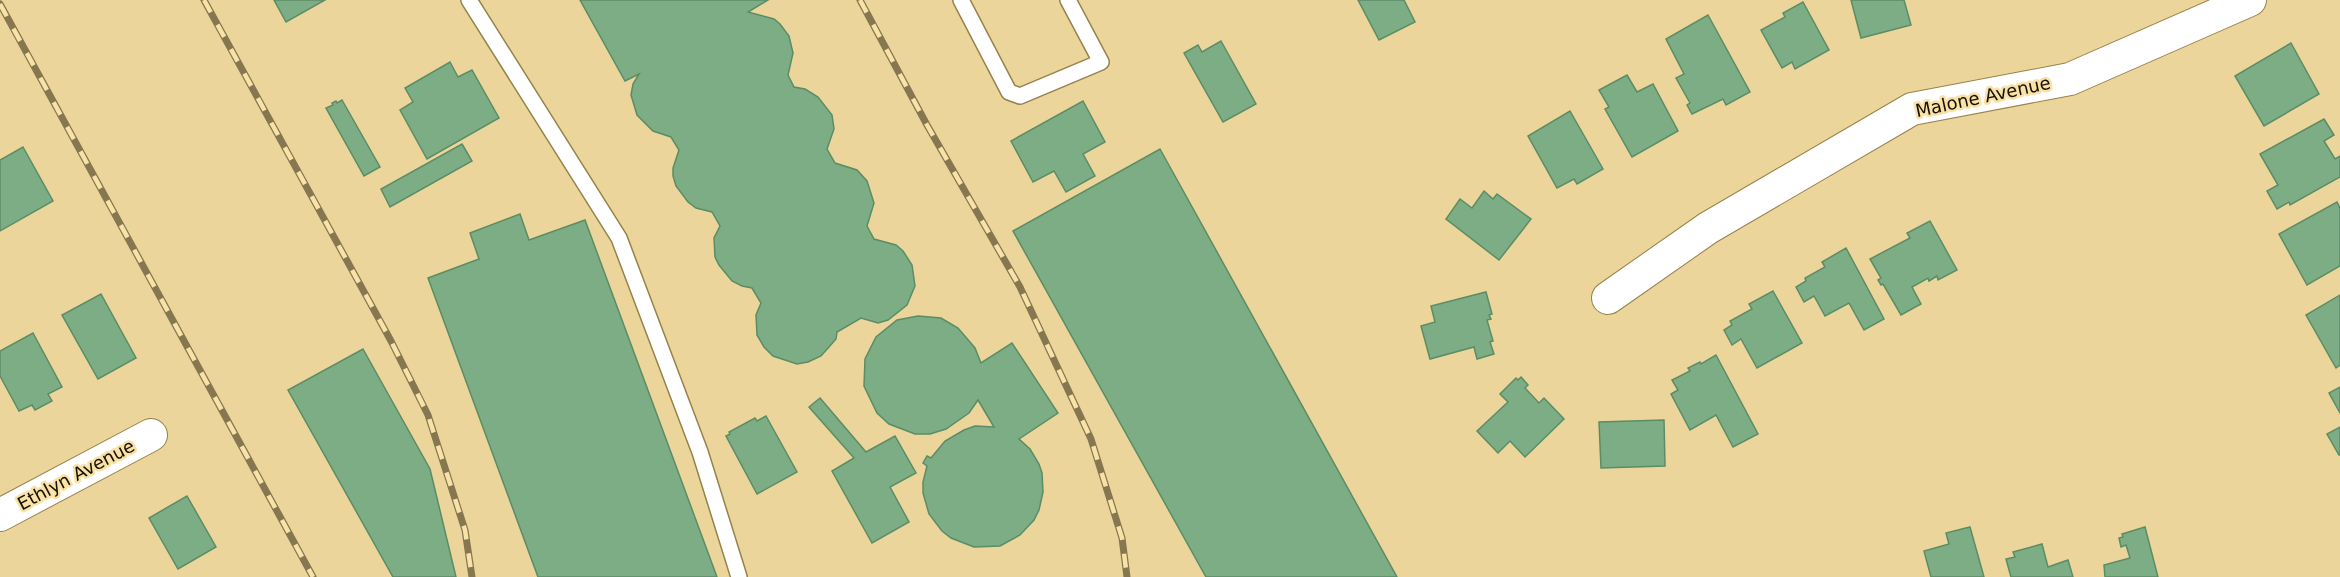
<svg xmlns="http://www.w3.org/2000/svg" width="2340" height="577" font-family="'DejaVu Sans',sans-serif">
<rect width="100%" height="100%" fill="#ebd59b"/>
<!-- building -->
<g fill="#7cad85" stroke="#5c8c65" stroke-width="1.5">
<polygon points="274,0 325,0 286,22"/>
<polygon points="580,0 768,0 748,12 774,19 780,24 789,36 793,53 788,75 794,87 805,89 818,97 832,115 834,129 827,149 835,163 857,170 867,181 874,203 867,226 874,239 896,245 903,251 912,265 915,286 907,305 888,320 878,323 861,318 837,332 836,339 829,347 821,356 808,362 797,364 773,356 764,347 757,335 756,315 761,303 752,288 742,286 732,281 719,265 715,257 714,238 720,226 712,212 696,208 688,202 676,186 673,176 673,168 679,150 671,137 653,131 637,115 631,95 633,84 639,74 625,81"/>
<polygon points="1358,0 1404,0 1415,22 1379,40"/>
<polygon points="1851,0 1904,0 1911,25 1861,38"/>
<polygon points="1803,2 1829,50 1795,69 1792,62 1782,68 1761,30 1785,17 1783,13"/>
<polygon points="1708,15 1750,92 1726,105 1723,99 1692,114 1687,105 1690,103 1676,78 1684,74 1666,39"/>
<polygon points="1221,41 1256,104 1223,122 1184,53 1198,45 1202,52"/>
<polygon points="2291,43 2319,94 2264,126 2235,76"/>
<polygon points="450,62 458,77 472,70 499,118 427,159 400,110 413,102 405,88"/>
<polygon points="1627,75 1637,92 1653,84 1678,131 1632,157 1605,109 1609,107 1599,90"/>
<polygon points="342,100 380,167 364,176 326,108 333,105 332,103 336,101 337,103"/>
<polygon points="1083,101 1105,142 1083,154 1095,176 1066,192 1054,171 1033,182 1011,141"/>
<polygon points="1570,111 1603,169 1577,184 1574,179 1557,188 1528,136"/>
<polygon points="2324,119 2334,135 2324,141 2335,159 2340,156 2340,177 2290,205 2289,202 2277,209 2267,191 2278,185 2260,154"/>
<polygon points="462,144 472,161 390,207 381,189"/>
<polygon points="23,147 53,201 0,231 0,160"/>
<polygon points="1160,149 1397,577 1206,577 1013,231"/>
<polygon points="1484,191 1493,199 1497,194 1531,219 1499,260 1446,219 1460,199 1472,208"/>
<polygon points="2337,202 2340,208 2340,266 2307,285 2279,234"/>
<polygon points="520,214 529,240 585,220 717,577 538,577 428,278 479,259 470,233"/>
<polygon points="1930,221 1957,270 1938,280 1937,276 1929,281 1928,278 1912,287 1921,304 1901,315 1883,284 1881,285 1878,280 1881,278 1870,259 1910,238 1907,233"/>
<polygon points="1846,248 1884,319 1864,330 1849,303 1825,316 1814,296 1804,302 1796,287 1806,281 1805,278 1825,267 1822,262"/>
<polygon points="1773,291 1802,343 1757,368 1741,339 1732,345 1724,330 1732,325 1730,321 1752,309 1749,304"/>
<polygon points="1486,292 1492,314 1489,315 1491,319 1487,320 1493,341 1490,342 1494,354 1477,359 1474,347 1430,359 1421,326 1435,322 1431,306"/>
<polygon points="101,294 136,358 98,379 62,315"/>
<polygon points="2340,295 2340,365 2336,368 2306,315"/>
<polygon points="918,316 941,318 958,328 975,348 981,363 1012,343 1058,413 1019,439 1030,449 1039,464 1042,473 1043,492 1039,510 1034,520 1020,535 1000,546 974,547 951,538 942,531 929,514 923,493 923,482 927,466 923,463 927,456 931,458 945,441 964,430 975,426 994,427 978,400 969,413 946,429 930,434 915,434 889,424 877,413 864,386 865,359 876,337 897,320"/>
<polygon points="33,333 62,387 48,394 52,401 35,410 32,405 19,411 0,376 0,351"/>
<polygon points="363,349 430,469 456,577 393,577 288,390"/>
<polygon points="1716,355 1758,434 1733,447 1716,415 1690,430 1671,394 1678,390 1672,380 1690,371 1688,368 1700,362 1701,364"/>
<polygon points="1521,377 1528,385 1525,388 1539,403 1544,398 1564,419 1525,457 1510,441 1498,453 1477,431 1508,402 1500,394 1516,378 1518,380"/>
<polygon points="2340,387 2340,413 2329,393"/>
<polygon points="820,398 866,452 895,436 916,473 890,487 909,522 872,543 832,471 854,458 809,407"/>
<polygon points="766,416 797,472 757,494 726,436 730,434 729,432 755,418 757,421"/>
<polygon points="1664,420 1665,466 1601,468 1599,422"/>
<polygon points="2340,427 2340,455 2339,455 2327,434"/>
<polygon points="187,496 216,547 178,569 149,518"/>
<polygon points="1970,527 1984,577 1931,577 1924,551 1949,544 1946,533"/>
<polygon points="2145,527 2158,577 2105,577 2104,565 2130,558 2126,545 2121,547 2119,538 2123,537 2122,534"/>
<polygon points="2042,544 2048,567 2068,560 2073,577 2011,577 2006,559 2015,557 2013,552"/>
</g>
<g fill="none" stroke-linecap="round" stroke-linejoin="round">
<!-- lane casing -->
<g stroke="#97824b" stroke-width="18">
<g id="lane">
<polyline points="469,0 619,238 700,452 739,577"/>
<polyline points="961,0 1009,92 1020,96 1101,62 1068,0"/>
</g>
</g>
<!-- street casing -->
<g stroke="#97824b" stroke-width="34">
<g id="street">
<polyline points="1608,298 1708,228 1912,109 2070,79 2250,0"/>
<polyline points="0,515 151,435"/>
</g>
</g>
<!-- lane -->
<use href="#lane" stroke="#fff" stroke-width="15"/>
<!-- street -->
<use href="#street" stroke="#fff" stroke-width="32"/>
<!-- rail casing -->
<g stroke="#867750" stroke-width="7">
<g id="rail">
<polyline points="204,0 391,341 428,415 465,530 472,577"/>
<polyline points="860,0 927,125 1020,287 1091,439 1122,538 1127,577"/>
<polyline points="0,4 313,577"/>
</g>
</g>
<!-- rail -->
<use href="#rail" stroke="#f8e2a8" stroke-width="4.5" stroke-dasharray="14" stroke-linecap="butt"/>
</g>
<g text-anchor="middle" stroke-width="5" stroke-linejoin="round" paint-order="stroke">
<!-- street labels -->
<g font-size="18" fill="#191100" stroke="#f8e2a8">
<text transform="translate(1983 97) rotate(-12)" y="6">Malone Avenue</text>
<text transform="translate(76 475) rotate(-28)" y="6">Ethlyn Avenue</text>
</g>
</g>
</svg>
